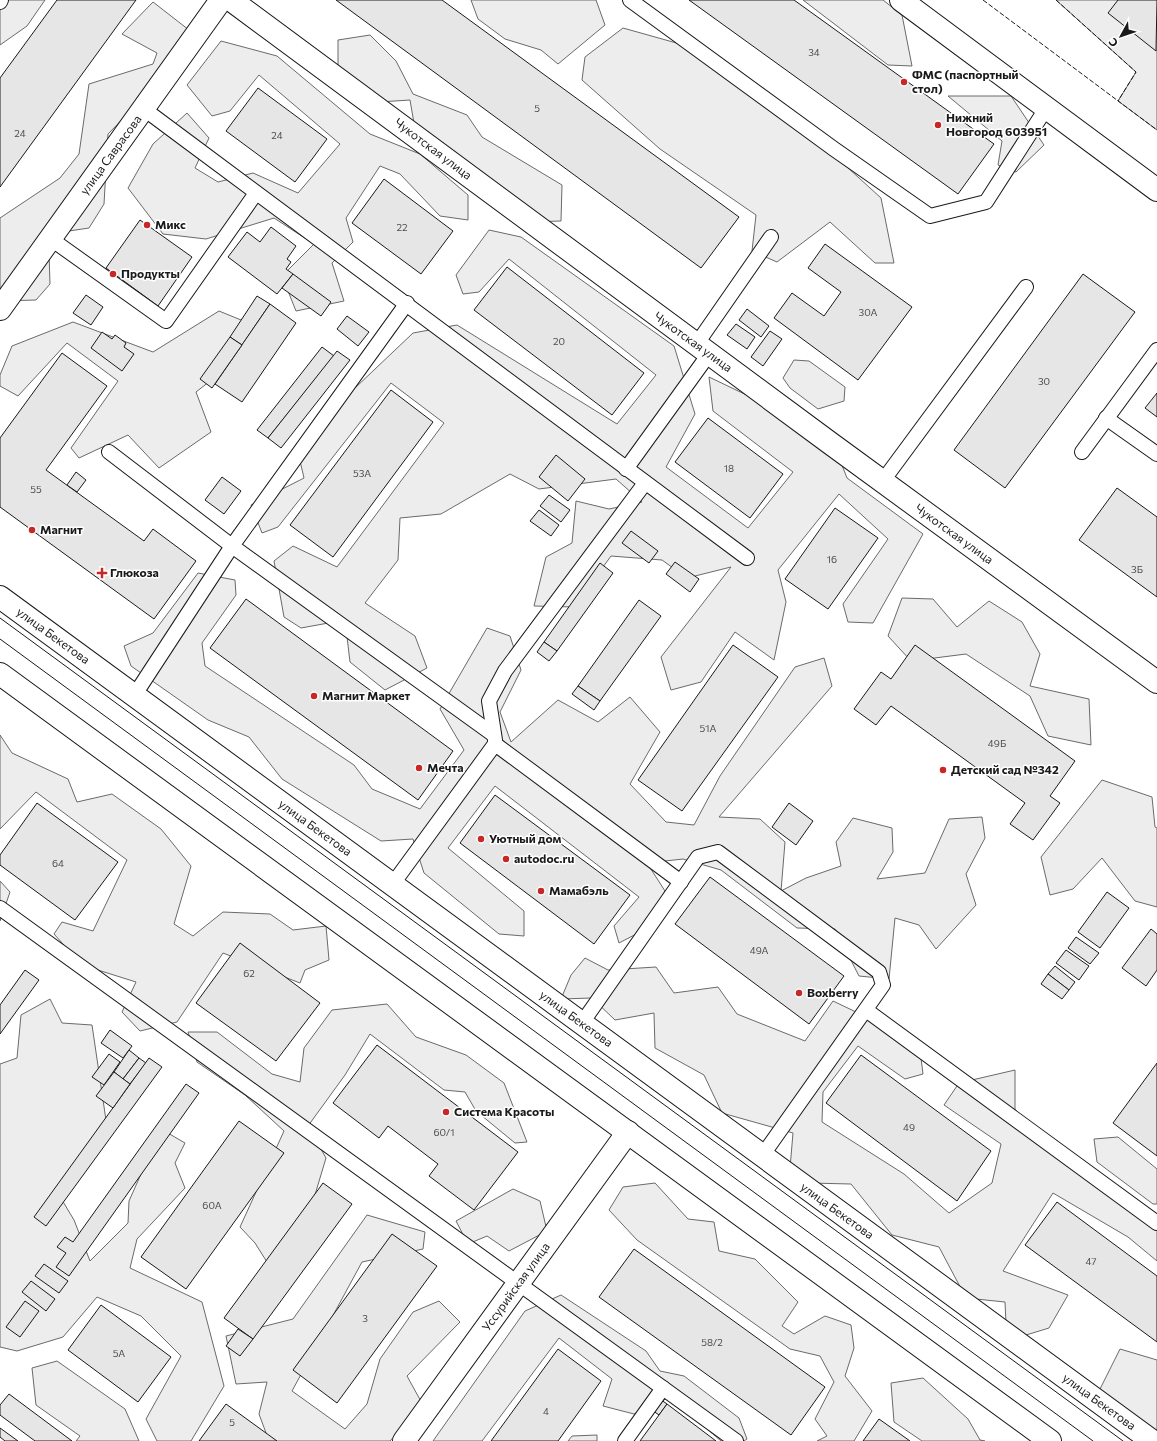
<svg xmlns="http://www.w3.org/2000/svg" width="1157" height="1441" font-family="Commissioner,sans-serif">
<rect width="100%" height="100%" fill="#fff"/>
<!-- built -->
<g fill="#ededed" stroke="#6a6a6a">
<polygon points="0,0 45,0 27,26 0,45"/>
<polygon points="471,0 596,0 605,25 558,64 541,50 505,39 478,19"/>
<polygon points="803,0 883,0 902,15 912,66 888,65"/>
<polygon points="1056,0 1157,0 1157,130 1118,101 1136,72"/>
<polygon points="153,2 189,30 152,89 108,134 104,204 89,228 69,231 49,253 50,284 36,300 0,301 0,218 60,178 79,154 89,84 153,64 157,53 122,34"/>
<polygon points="623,28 680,44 847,167 881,198 894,263 875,263 830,222 777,262 752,251 756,215 660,149 582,80 585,57"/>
<polygon points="370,35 396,61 413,94 467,115 482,137 562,185 561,221 526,222 415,129 410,100 379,102 338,72 338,40"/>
<polygon points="221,41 277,56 370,134 420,154 468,195 468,220 440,216 400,174 380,166 346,218 353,242 332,263 344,301 296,311 282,276 314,244 274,218 206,239 163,234 128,188 153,144 187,113 209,138 195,168 218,182 253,173 298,193 340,144 259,75 230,111 212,116 187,85"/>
<polygon points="948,96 1011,96 1044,145 1016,172 998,165 1002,141"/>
<polygon points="489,230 521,237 674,346 695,414 666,467 748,528 793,472 713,411 709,377 830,435 847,478 923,534 873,623 848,622 843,604 888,539 839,494 778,570 786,602 774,660 735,632 701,682 671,690 661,657 731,567 687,578 662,560 611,556 574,607 534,606 546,557 572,543 576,501 609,509 642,502 616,479 539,489 510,474 441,514 400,518 398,560 365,603 415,636 427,668 385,690 350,662 345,620 301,628 284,617 274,561 293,546 337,567 444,423 391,383 278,527 262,533 251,505 304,478 296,444 413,333 457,325 617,424 656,375 509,259 479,292 463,294 456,275"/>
<polygon points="219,311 246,322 241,357 196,392 211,432 159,468 128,435 79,458 71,448 118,381 67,343 18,396 0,386 0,375 12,346 73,322 153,352"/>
<polygon points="794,360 809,361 845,387 844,401 818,409 790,388 783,378"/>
<polygon points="198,573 235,580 236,595 202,643 205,666 354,765 372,789 420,809 464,750 440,709 487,628 510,636 521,670 500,712 511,742 558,700 598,722 630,697 660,732 630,784 666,822 694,825 720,776 795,667 824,658 832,686 719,817 760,819 785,842 781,891 806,878 841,866 836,842 853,818 892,828 893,852 877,879 925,873 949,819 982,817 985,838 966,874 976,905 936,949 919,925 895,918 889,979 859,976 835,929 797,928 721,870 683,859 647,863 665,891 642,931 619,943 614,926 639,897 495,786 448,848 524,911 524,936 499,934 424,873 413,839 381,841 282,779 249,737 208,720 131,666 124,646 153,633"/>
<polygon points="902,598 933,599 957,627 989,601 1022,622 1040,654 1030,686 1089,699 1091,745 1048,736 1030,696 966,654 911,661 888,636"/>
<polygon points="0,735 12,753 68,779 77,802 112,794 161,829 191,866 174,924 193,936 223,912 270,914 293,930 326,926 329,960 305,970 300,983 223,953 177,1022 140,1031 122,1012 136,982 82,965 54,934 62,922 93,931 127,860 36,792 0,829"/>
<polygon points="1102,780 1152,797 1155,827 1157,828 1157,907 1135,901 1102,858 1073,889 1050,895 1041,857"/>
<polygon points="0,881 10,892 0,921"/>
<polygon points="585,958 608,970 656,967 674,993 718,987 737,1014 805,1041 833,1001 919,1042 923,1074 905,1079 858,1046 823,1092 822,1122 904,1174 949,1213 992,1183 1001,1144 944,1105 959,1083 1015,1070 1015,1124 1157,1227 1157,1261 1128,1237 1053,1193 1003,1271 1068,1295 1049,1328 1026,1335 1006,1323 1005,1302 966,1298 939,1247 892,1235 851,1184 809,1183 790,1168 793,1133 722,1113 704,1075 655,1048 654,1013 615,1020 592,998 561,999 571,975"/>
<polygon points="50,999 62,1023 92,1025 107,1127 59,1195 74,1220 90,1261 128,1223 129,1201 161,1129 185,1143 175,1163 185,1188 137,1239 130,1268 202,1302 224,1386 191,1441 157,1441 146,1419 181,1356 141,1316 97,1297 63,1337 17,1351 0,1347 0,1064 17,1058 21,1015"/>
<polygon points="387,1004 416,1037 466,1055 504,1083 527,1142 515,1143 476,1111 465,1092 444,1090 370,1034 345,1075 308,1126 326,1158 302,1238 272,1270 255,1243 240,1227 284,1131 245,1095 197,1062 188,1032 217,1032 272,1074 300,1082 304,1048 332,1010"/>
<polygon points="1118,1137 1157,1169 1157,1204 1153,1204 1097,1162 1094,1139"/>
<polygon points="655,1183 688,1219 714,1222 719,1251 755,1259 798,1302 782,1326 794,1334 825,1316 851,1325 854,1348 845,1376 872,1411 854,1441 817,1441 827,1436 815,1419 834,1382 820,1356 790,1349 637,1240 609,1210 623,1187"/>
<polygon points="513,1189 540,1201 547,1231 509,1251 487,1236 468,1244 456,1221"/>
<polygon points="367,1215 425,1232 423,1249 362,1262 292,1391 345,1429 367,1404 380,1359 413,1312 439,1301 460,1322 407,1376 423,1405 390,1441 269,1441 259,1414 267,1382 236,1384 226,1336 293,1319"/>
<polygon points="561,1295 646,1351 660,1371 684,1376 739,1418 747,1439 744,1441 721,1441 670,1397 634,1414 603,1406 612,1379 559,1338 482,1441 433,1441 525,1311"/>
<polygon points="1120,1349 1157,1360 1157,1432 1099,1391"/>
<polygon points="57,1361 125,1409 139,1441 76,1441 80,1436 36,1405 32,1368"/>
<polygon points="923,1378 968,1419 980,1440 985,1441 922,1441 894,1422 891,1383"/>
<polygon points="597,1435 597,1441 568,1441 572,1436"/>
</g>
<!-- building -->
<g fill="#e6e6e6" stroke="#1a1a1a">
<polygon points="57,0 136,0 0,187 0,78"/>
<polygon points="336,0 442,0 739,217 701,268"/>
<polygon points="689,0 794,0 994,144 958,194"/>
<polygon points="1118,0 1157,0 1156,51 1108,13"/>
<polygon points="258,88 327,139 295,182 226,131"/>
<polygon points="384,179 453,231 421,274 352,223"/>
<polygon points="140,220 192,257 158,306 106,268"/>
<polygon points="271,227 296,246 287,259 291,262 286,269 293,274 277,294 228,257 247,232 260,242"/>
<polygon points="825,244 912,307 858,380 774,318 792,293 824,316 841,292 808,268"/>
<polygon points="507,267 644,373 612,415 474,310"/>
<polygon points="293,274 331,302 321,316 282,288"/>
<polygon points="1083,274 1135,312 1005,488 954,450"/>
<polygon points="86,295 103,307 91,325 73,313"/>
<polygon points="257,296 270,304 242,345 230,337"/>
<polygon points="270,304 296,323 242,402 215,384"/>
<polygon points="747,309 769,326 761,337 739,320"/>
<polygon points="347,316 369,332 358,346 337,329"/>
<polygon points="736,324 755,337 747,349 727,335"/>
<polygon points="770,331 782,339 763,366 751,357"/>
<polygon points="102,332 112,339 115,335 126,343 124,347 134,354 122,371 91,348"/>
<polygon points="230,337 242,345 212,388 200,379"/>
<polygon points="322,347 334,356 268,438 257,430"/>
<polygon points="337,351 350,360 281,448 268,438"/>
<polygon points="62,353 107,386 46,470 144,541 153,529 196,561 154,619 0,507 0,438"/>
<polygon points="391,390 433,422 333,557 290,525"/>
<polygon points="1157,393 1157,417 1145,408"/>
<polygon points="708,418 783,474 750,518 675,462"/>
<polygon points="556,455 585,479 568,501 539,477"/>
<polygon points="76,472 86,480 77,492 67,485"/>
<polygon points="222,477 241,491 224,514 205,500"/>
<polygon points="1117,488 1157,517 1157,597 1079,540"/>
<polygon points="549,495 570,510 561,522 540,506"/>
<polygon points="835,508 878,538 828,609 785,579"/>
<polygon points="539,510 559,525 551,536 530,521"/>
<polygon points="631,531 658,551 649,563 622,543"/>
<polygon points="675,562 699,579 690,592 666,574"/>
<polygon points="600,563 613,573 557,651 544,642"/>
<polygon points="246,599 453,751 418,800 210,648"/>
<polygon points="639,600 661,616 600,701 578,686"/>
<polygon points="544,642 557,651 549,661 537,652"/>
<polygon points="733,645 778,677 682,811 638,780"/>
<polygon points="915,645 1075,761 1050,796 1060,803 1033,840 1010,824 1025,803 891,706 876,725 854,709 881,672 891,679"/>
<polygon points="578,686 600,701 594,710 572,694"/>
<polygon points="495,795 630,895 594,944 460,843"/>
<polygon points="37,803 118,862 75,920 0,865 0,855"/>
<polygon points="789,803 813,821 796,845 772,827"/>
<polygon points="710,877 844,976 809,1024 675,924"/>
<polygon points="1107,892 1129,908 1100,948 1078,932"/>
<polygon points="1151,929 1157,934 1157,970 1146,986 1122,968"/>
<polygon points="1076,937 1099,953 1090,964 1068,948"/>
<polygon points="240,943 320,1003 276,1061 196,1003"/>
<polygon points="1066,950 1089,966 1079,980 1056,963"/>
<polygon points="1055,966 1075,982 1069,990 1048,974"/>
<polygon points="25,970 39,980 0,1034 0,1005"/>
<polygon points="1048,974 1069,990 1062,999 1041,984"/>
<polygon points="110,1030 132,1046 123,1058 101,1043"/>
<polygon points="377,1045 518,1152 474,1210 429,1176 438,1164 388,1126 379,1138 333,1103"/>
<polygon points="129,1050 139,1058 123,1079 114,1072"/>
<polygon points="109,1054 120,1062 104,1085 92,1077"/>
<polygon points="861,1055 991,1151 957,1201 826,1103"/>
<polygon points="139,1058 146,1063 130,1084 123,1079"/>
<polygon points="149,1058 162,1067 46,1226 34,1217"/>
<polygon points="1157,1063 1157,1156 1113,1123"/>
<polygon points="114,1072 130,1084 113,1108 96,1096"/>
<polygon points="186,1084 199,1093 69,1276 56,1267 66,1253 57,1247 65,1237 73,1242"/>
<polygon points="239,1121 284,1153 186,1289 141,1257"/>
<polygon points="323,1183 352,1204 253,1339 224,1318"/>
<polygon points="1057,1202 1157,1276 1157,1342 1025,1245"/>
<polygon points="392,1234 437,1266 337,1403 293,1370"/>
<polygon points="634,1249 825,1387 791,1435 599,1297"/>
<polygon points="44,1264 68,1281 59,1293 35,1276"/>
<polygon points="31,1281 55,1299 46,1311 22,1292"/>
<polygon points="25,1301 39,1311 20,1337 6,1327"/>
<polygon points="101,1305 171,1357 138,1402 68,1350"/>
<polygon points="238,1329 253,1339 240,1356 226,1346"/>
<polygon points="558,1349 601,1381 558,1441 491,1441"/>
<polygon points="9,1394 72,1441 35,1441 0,1415 0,1405"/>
<polygon points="657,1397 667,1404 659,1415 649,1408"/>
<polygon points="226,1404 277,1441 199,1441"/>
<polygon points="667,1404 716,1441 640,1441"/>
<polygon points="879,1419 910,1441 863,1441"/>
<polygon points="0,1428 18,1441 5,1441 0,1437"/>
</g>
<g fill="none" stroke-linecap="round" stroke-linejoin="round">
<!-- lane casing -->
<g stroke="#1a1a1a" stroke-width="16">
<g id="lane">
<polyline points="630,0 834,149 930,216 986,202 1047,107"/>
<polyline points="0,2 1,0"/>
<polyline points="144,109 747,558"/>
<polyline points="51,239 166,321 256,193"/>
<polyline points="696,345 771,237"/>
<polyline points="1106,418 1157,454"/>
<polyline points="109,452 232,546 494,735"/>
<polyline points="1082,452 1157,350"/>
<polyline points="626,469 709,354"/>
<polyline points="882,482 1026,287"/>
<polyline points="134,696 232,546 407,303"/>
<polyline points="495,740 489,701 505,671 645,483"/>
<polyline points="392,885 495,744 681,882"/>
<polyline points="0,908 736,1441"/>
<polyline points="866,1010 1157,1223"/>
<polyline points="582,1023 698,857 718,852 879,972 883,985 762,1156"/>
<polyline points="625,1441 663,1388"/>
</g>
</g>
<!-- street casing -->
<g stroke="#1a1a1a" stroke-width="24">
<g id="street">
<polyline points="231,0 830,443 1157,682"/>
<polyline points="901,0 1157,190"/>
<polyline points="0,309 221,0"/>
<polyline points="404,1441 628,1132"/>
</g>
</g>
<!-- secondary casing -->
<g stroke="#1a1a1a" stroke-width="24">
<g id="secondary">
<polyline points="0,597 1152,1441"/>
<polyline points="0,674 1050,1441"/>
</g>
</g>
<!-- lane -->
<use href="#lane" stroke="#fff" stroke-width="14"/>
<!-- street -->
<use href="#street" stroke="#fff" stroke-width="22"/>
<!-- secondary -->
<use href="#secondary" stroke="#fff" stroke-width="22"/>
<!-- tram -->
<g stroke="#1a1a1a" stroke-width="1">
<polyline points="0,618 1123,1441"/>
<polyline points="0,639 1093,1441"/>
</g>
<!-- fence -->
<g stroke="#1a1a1a" stroke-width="1" stroke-dasharray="5 2" stroke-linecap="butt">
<polyline points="983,0 1157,130"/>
<polyline points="1056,0 1136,72 1118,101"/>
</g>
</g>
<!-- markers -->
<g fill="#c62828" stroke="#fff" stroke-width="1.5">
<circle cx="904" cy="82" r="4"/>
<circle cx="938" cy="125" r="4"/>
<circle cx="147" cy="225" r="4"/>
<circle cx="113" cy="274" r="4"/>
<circle cx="32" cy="530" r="4"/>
<path d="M100 567h4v4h4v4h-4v4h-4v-4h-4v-4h4z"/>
<circle cx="314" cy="696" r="4"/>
<circle cx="419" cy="768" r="4"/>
<circle cx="943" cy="770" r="4"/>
<circle cx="481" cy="839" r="4"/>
<circle cx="506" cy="859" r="4"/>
<circle cx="541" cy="891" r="4"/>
<circle cx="799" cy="993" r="4"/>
<circle cx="446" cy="1112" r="4"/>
</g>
<g text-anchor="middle" stroke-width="3" stroke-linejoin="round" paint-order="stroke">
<!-- number labels -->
<g font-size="10" fill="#4d4d4d">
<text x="814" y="56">34</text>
<text x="537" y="112">5</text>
<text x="20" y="137">24</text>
<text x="277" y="139">24</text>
<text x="402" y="231">22</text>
<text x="868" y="316">30А</text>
<text x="559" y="345">20</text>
<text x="1044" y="385">30</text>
<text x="729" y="472">18</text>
<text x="362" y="477">53А</text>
<text x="36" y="493">55</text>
<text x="832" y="563">16</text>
<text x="1137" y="573">3Б</text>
<text x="708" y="732">51А</text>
<text x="997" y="747">49Б</text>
<text x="58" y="867">64</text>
<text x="759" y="954">49А</text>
<text x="249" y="977">62</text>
<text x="909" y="1131">49</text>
<text x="444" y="1136">60/1</text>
<text x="212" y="1209">60А</text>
<text x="1091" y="1265">47</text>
<text x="365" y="1322">3</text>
<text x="712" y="1346">58/2</text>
<text x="119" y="1357">5А</text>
<text x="546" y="1415">4</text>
<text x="232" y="1426">5</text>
</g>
<!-- poi labels -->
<g font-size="12" font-weight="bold" fill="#1a1a1a" stroke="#fff" text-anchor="start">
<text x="912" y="79">ФМС (паспортный<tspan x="912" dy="14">стол)</tspan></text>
<text x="946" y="122">Нижний<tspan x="946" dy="14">Новгород 603951</tspan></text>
<text x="155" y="229">Микс</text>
<text x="121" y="278">Продукты</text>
<text x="40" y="534">Магнит</text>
<text x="110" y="577">Глюкоза</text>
<text x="322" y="700">Магнит Маркет</text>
<text x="427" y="772">Мечта</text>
<text x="951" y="774">Детский сад №342</text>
<text x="489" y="843">Уютный дом</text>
<text x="514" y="863">autodoc.ru</text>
<text x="549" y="895">Мамабэль</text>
<text x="807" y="997">Boxberry</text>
<text x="454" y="1116">Система Красоты</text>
</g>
<!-- street labels -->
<g font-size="12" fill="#1a1a1a" stroke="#fff">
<text transform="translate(433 149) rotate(37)" y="4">Чукотская улица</text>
<text transform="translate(111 155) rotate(-54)" y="4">улица Саврасова</text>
<text transform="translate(693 342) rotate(36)" y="4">Чукотская улица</text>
<text transform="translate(954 534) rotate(36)" y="4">Чукотская улица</text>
<text transform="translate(53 636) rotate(36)" y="4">улица Бекетова</text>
<text transform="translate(315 828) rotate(36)" y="4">улица Бекетова</text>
<text transform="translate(576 1019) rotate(36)" y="4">улица Бекетова</text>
<text transform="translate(837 1211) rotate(36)" y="4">улица Бекетова</text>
<text transform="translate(516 1287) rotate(-54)" y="4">Уссурийская улица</text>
<text transform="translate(1099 1402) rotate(36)" y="4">улица Бекетова</text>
</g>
</g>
<!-- north arrow -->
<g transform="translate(1121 36) rotate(230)" stroke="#ffffff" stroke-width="3" paint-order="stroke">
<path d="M0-3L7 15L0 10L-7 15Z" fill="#1a1a1a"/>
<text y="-6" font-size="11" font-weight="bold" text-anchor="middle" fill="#1a1a1a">С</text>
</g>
</svg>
